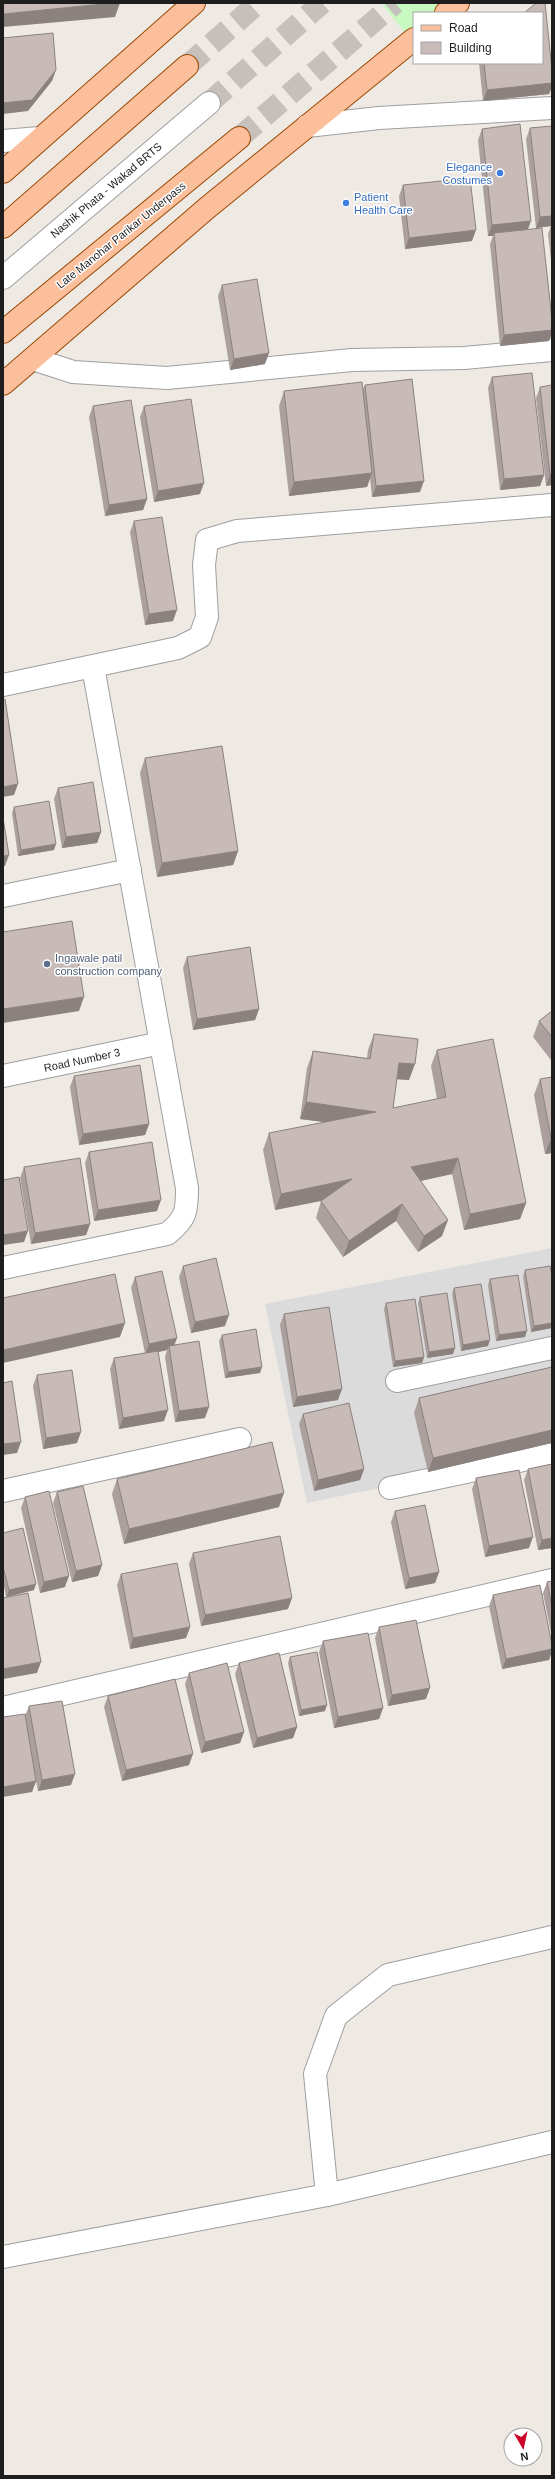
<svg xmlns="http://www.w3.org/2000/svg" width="555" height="2479" font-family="Arial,sans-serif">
<rect width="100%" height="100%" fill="#efe9e4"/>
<!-- residential -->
<polygon fill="#dcdbdb" points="552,1248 552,1452 307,1503 265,1304"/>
<!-- park -->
<polygon fill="#c7f9c0" points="381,3 445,3 433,13 414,13 414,28 406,34"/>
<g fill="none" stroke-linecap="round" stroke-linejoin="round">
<!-- minor-tunnel -->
<polyline stroke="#c5c0bc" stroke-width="22" stroke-dasharray="22 11" stroke-linecap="butt" points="209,103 322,3"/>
<!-- major-tunnel -->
<g stroke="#c5c0bc" stroke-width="22" stroke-dasharray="22 11" stroke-linecap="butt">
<polyline points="187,66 258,3"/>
<polyline points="239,138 395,3"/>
</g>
<!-- minor casing -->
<g stroke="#9f9f9f" stroke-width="24">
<g id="minor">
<polyline points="307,126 379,118 552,108"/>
<polyline points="3,141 40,138"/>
<polyline points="3,278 209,103"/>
<polyline points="33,359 73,372 167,378 352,360 464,358 552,350"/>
<polyline points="3,685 178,648 200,637 207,617 204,565 207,540 237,531 552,505"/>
<polyline points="3,896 130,870"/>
<polyline points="3,1076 161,1043"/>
<path d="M3,1268L167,1234C186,1219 187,1212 187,1188L93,667"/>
<polyline points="397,1381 552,1348"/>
<polyline points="390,1488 552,1454"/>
<polyline points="3,1491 240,1439"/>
<polyline points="3,1708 552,1580"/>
<polyline points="327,2195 315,2074 336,2016 388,1975 552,1937"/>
<polyline points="3,2257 327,2195 552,2142"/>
</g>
</g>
<!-- major casing -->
<g stroke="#984700" stroke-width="24">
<g id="major">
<polyline points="446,13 458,3"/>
<polyline points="3,172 194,3"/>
<polyline points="3,227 187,66"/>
<polyline points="3,332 239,138"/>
<polyline points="3,384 207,208 414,39"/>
</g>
</g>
<!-- minor -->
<use href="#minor" stroke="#fff" stroke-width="22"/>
<!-- major -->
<use href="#major" stroke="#fcbf9c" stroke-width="22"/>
</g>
<!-- wall -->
<g fill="#aba09d">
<polygon points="479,63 542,63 552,70 552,87 549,94 483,101"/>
<polygon points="552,126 552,269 548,234 551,226 536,228 526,139 530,128"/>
<polygon points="482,129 528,229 552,320 552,333 549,341 500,346 490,244 493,236 488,236 478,140"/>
<polygon points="403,185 472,241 405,249 399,196"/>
<polygon points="222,285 265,364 230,370 218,296"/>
<polygon points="492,377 544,475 540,486 500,490 488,388"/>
<polygon points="365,385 420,492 372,497 370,478 367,487 289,496 279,406 284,391 363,389"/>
<polygon points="540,387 552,485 546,486 536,398"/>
<polygon points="93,406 147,499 143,510 105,516 89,417"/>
<polygon points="144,406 200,494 154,502 140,417"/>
<polygon points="134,521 173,621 145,625 130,532"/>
<polygon points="145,758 238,851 233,865 157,877 140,773"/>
<polygon points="58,788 101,832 97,843 62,848 54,799"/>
<polygon points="14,807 54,850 18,856 12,813"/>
<polygon points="187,957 259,1009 255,1020 193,1030 183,968"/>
<polygon points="552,1011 552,1059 551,1060 533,1037 539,1021"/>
<polygon points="374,1034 409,1080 397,1079 393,1108 437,1099 431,1066 437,1050 526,1203 520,1219 464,1230 452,1174 421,1181 442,1236 418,1252 396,1221 343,1257 316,1218 321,1201 323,1200 275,1210 263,1150 269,1133 325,1122 300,1119 307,1068 313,1051 367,1058 368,1050"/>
<polygon points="74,1076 149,1124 145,1135 79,1145 70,1087"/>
<polygon points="552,1077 552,1153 545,1154 534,1095 540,1079"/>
<polygon points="89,1152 157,1211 94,1221 85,1163"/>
<polygon points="24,1167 90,1224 86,1235 31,1244 20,1178"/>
<polygon points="183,1266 225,1326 191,1333 179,1277"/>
<polygon points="525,1270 552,1275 552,1328 531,1332 523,1276"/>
<polygon points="135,1277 174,1345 205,1418 175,1422 165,1357 167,1350 158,1352 164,1421 119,1429 110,1369 114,1358 145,1353 131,1288"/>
<polygon points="490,1279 525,1337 496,1341 488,1285"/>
<polygon points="454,1288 488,1346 461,1351 452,1294"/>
<polygon points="420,1297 453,1354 427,1358 418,1303"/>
<polygon points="386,1303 424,1357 422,1363 393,1367 384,1309"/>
<polygon points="284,1314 338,1400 293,1407 280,1325"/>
<polygon points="222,1335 260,1373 225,1378 219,1341"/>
<polygon points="552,1367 552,1443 428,1472 414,1413 419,1398"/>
<polygon points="37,1375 77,1443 43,1449 33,1386"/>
<polygon points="303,1414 364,1469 360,1480 314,1491 299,1424"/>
<polygon points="552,1464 552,1548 538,1550 524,1480 528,1469"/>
<polygon points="476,1478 529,1548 485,1557 472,1489"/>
<polygon points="117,1479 279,1507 124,1544 112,1494"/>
<polygon points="57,1492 102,1565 98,1576 72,1582 53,1503"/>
<polygon points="25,1497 65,1587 40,1593 21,1508"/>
<polygon points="395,1511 439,1572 435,1583 405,1589 391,1522"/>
<polygon points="3,1533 34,1590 6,1597 4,1586 3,1589"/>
<polygon points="193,1553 288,1609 201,1626 189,1564"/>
<polygon points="121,1574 190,1627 186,1638 130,1649 117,1585"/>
<polygon points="552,1581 552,1638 543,1593 547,1582"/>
<polygon points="493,1595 552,1645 552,1651 549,1660 502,1669 489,1606"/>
<polygon points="379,1627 426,1699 388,1706 375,1638"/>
<polygon points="323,1641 383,1708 379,1719 334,1728 319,1652"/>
<polygon points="290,1657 325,1711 299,1716 288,1663"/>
<polygon points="239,1663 297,1727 293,1738 253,1748 235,1674"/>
<polygon points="189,1673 244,1732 240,1743 201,1753 185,1684"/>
<polygon points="108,1696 189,1765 122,1781 104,1707"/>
<polygon points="29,1706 71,1785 38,1791 36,1781 32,1792 25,1716"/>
</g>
<!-- shaded-wall -->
<g fill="#8b8280">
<polygon points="113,3 120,3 115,17 3,27 3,14"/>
<polygon points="56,70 52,81 28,111 3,114 3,103"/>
<polygon points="552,83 552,87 549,94 483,101 487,90"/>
<polygon points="552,216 551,226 536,228 540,217"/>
<polygon points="531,221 527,232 494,233 493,236 488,236 492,225"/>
<polygon points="476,230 472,241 405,249 409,238"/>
<polygon points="552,330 552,333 549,341 500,346 504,335"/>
<polygon points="269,353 265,364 230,370 234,359"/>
<polygon points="372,473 367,487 289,496 294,482"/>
<polygon points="552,474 552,485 546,486 550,475"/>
<polygon points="544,475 540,486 500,490 504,479"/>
<polygon points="424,481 420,492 372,497 376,486"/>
<polygon points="204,483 200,494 154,502 158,491"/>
<polygon points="147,499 143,510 105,516 109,505"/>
<polygon points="177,610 173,621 145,625 149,614"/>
<polygon points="18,784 14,795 3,797 3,787"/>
<polygon points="101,832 97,843 62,848 66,837"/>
<polygon points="56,844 54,850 18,856 21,850"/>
<polygon points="238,851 233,865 157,877 162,863"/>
<polygon points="9,855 5,866 3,866 3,856"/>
<polygon points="84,997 79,1011 3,1023 3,1009"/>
<polygon points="259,1009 255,1020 193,1030 197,1019"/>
<polygon points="399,1063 415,1064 409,1080 393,1079"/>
<polygon points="306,1102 376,1112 371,1128 300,1119"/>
<polygon points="149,1124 145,1135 79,1145 83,1134"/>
<polygon points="551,1138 552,1138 552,1153 545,1154"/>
<polygon points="458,1158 452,1174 406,1184 411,1167"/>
<polygon points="352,1179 347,1196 275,1210 281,1194"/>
<polygon points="161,1200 157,1211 94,1221 98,1210"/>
<polygon points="526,1203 520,1219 464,1230 470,1214"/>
<polygon points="402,1204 396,1221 343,1257 349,1241"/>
<polygon points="448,1220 442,1236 418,1252 424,1236"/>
<polygon points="90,1224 86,1235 31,1244 35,1233"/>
<polygon points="28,1231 24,1242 3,1245 3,1235"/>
<polygon points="229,1315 225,1326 191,1333 195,1322"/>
<polygon points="125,1323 120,1337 3,1363 3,1350"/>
<polygon points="552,1323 552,1328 531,1332 534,1326"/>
<polygon points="527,1331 525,1337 496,1341 499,1335"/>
<polygon points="177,1338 173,1349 169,1346 167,1350 145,1355 149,1344"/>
<polygon points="490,1340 488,1346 461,1351 463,1345"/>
<polygon points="455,1348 453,1354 427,1358 429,1352"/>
<polygon points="424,1357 422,1363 393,1367 395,1361"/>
<polygon points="262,1367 260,1373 225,1378 228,1372"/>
<polygon points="342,1389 338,1400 293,1407 297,1397"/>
<polygon points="209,1407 205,1418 175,1422 179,1411"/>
<polygon points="168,1410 164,1421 119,1429 123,1418"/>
<polygon points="552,1430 552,1443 428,1472 433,1458"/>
<polygon points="81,1432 77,1443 43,1449 46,1438"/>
<polygon points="21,1442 17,1453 3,1455 3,1444"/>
<polygon points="364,1469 360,1480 314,1491 318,1480"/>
<polygon points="284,1493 279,1507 124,1544 129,1529"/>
<polygon points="533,1537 529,1548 485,1557 489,1546"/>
<polygon points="552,1538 552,1548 538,1550 542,1540"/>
<polygon points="102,1565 98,1576 72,1582 76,1571"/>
<polygon points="439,1572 435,1583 405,1589 409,1578"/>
<polygon points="69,1576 65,1587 40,1593 44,1582"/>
<polygon points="36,1584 34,1590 6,1597 9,1590"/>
<polygon points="292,1598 288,1609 201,1626 205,1615"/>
<polygon points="190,1627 186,1638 130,1649 133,1638"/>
<polygon points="552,1649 552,1651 549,1660 502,1669 506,1659"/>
<polygon points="41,1662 37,1673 3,1679 3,1669"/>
<polygon points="430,1688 426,1699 388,1706 392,1695"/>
<polygon points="327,1705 325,1711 299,1716 301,1710"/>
<polygon points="383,1708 379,1719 334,1728 338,1717"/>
<polygon points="297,1727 293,1738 253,1748 257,1738"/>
<polygon points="244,1732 240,1743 201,1753 205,1742"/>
<polygon points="193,1754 189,1765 122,1781 126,1770"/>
<polygon points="75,1774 71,1785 38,1791 42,1780"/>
<polygon points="36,1781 32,1792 3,1797 3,1787"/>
</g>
<!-- building -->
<g fill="#c7bab7" stroke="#8b8280">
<polygon points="3,3 113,3 3,14"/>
<polygon points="536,3 545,3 552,70 552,83 487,90 484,63 542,63 542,13 524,13"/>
<polygon points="53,33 56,70 32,100 3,103 3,38"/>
<polygon points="520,124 531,221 492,225 482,129"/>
<polygon points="552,126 552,216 540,217 530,128"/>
<polygon points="470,178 476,230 409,238 403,185"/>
<polygon points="542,228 552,320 552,330 504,335 494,233"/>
<polygon points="257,279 269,353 234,359 222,285"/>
<polygon points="532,373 544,475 504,479 492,377"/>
<polygon points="412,379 424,481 376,486 365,385"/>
<polygon points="362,382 372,473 294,482 284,391"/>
<polygon points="552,385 552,474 550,475 540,387"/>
<polygon points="191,399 204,483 158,491 144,406"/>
<polygon points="131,400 147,499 109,505 93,406"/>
<polygon points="162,517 177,610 149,614 134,521"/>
<polygon points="5,699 18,784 3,787 3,700"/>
<polygon points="222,746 238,851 162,863 145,758"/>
<polygon points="93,782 101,832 66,837 58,788"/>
<polygon points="49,801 56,844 21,850 14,807"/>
<polygon points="3,818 9,855 3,856"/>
<polygon points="72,921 84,997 3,1009 3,932"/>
<polygon points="250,947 259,1009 197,1019 187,957"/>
<polygon points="552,1011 552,1037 539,1021"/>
<polygon points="374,1034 418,1039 415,1064 399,1063 393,1108 446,1097 437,1050 493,1039 526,1203 470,1214 458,1158 411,1167 448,1220 424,1236 402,1204 349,1241 321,1201 352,1179 281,1194 269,1133 376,1112 306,1102 313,1051 370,1059"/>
<polygon points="140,1065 149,1124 83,1134 74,1076"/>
<polygon points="552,1077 552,1138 551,1138 540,1079"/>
<polygon points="152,1142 161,1200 98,1210 89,1152"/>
<polygon points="80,1158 90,1224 35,1233 24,1167"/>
<polygon points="19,1177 28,1231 3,1235 3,1180"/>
<polygon points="216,1258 229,1315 195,1322 183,1266"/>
<polygon points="550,1266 552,1275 552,1323 534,1326 525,1270"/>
<polygon points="162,1271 177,1338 149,1344 135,1277"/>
<polygon points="115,1274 125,1323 3,1350 3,1298"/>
<polygon points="518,1275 527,1331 499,1335 490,1279"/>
<polygon points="481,1284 490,1340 463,1345 454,1288"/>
<polygon points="447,1293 455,1348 429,1352 420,1297"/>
<polygon points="415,1299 424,1357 395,1361 386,1303"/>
<polygon points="329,1307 342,1389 297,1397 284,1314"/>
<polygon points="256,1329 262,1367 228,1372 222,1335"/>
<polygon points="199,1341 209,1407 179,1411 169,1346"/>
<polygon points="158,1351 168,1410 123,1418 114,1358"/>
<polygon points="552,1367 552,1430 433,1458 419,1398"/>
<polygon points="72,1370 81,1432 46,1438 37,1375"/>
<polygon points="12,1381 21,1442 3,1444 3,1383"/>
<polygon points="349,1403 364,1469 318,1480 303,1414"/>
<polygon points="272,1442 284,1493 129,1529 117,1479"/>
<polygon points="552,1464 552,1538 542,1540 528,1469"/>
<polygon points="519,1470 533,1537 489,1546 476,1478"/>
<polygon points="83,1486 102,1565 76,1571 57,1492"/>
<polygon points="49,1491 69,1576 44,1582 25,1497"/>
<polygon points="425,1505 439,1572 409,1578 395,1511"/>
<polygon points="23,1528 36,1584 9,1590 3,1567 3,1533"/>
<polygon points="280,1536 292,1598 205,1615 193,1553"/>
<polygon points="177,1563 190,1627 133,1638 121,1574"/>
<polygon points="552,1581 552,1607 547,1582"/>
<polygon points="540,1585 552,1645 552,1649 506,1659 493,1595"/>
<polygon points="28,1593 41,1662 3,1669 3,1598"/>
<polygon points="416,1620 430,1688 392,1695 379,1627"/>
<polygon points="368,1633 383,1708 338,1717 323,1641"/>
<polygon points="317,1652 327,1705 301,1710 290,1657"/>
<polygon points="279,1653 297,1727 257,1738 239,1663"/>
<polygon points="227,1663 244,1732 205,1742 189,1673"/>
<polygon points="175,1679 193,1754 126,1770 108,1696"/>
<polygon points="62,1701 75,1774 42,1780 29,1706"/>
<polygon points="25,1714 36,1781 3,1787 3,1717"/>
</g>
<!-- markers -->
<g fill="#3f7fe0" stroke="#fff" stroke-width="1.5">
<circle cx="500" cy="173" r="4"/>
<circle cx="346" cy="203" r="4"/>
</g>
<circle fill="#5c6f8a" stroke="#fff" stroke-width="1.5" cx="47" cy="964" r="4"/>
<g text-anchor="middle" stroke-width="3" stroke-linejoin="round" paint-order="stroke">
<!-- shop labels -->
<g font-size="11" fill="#366cbe" stroke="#fff" text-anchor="end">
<text x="492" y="171">Elegance<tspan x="492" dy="13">Costumes</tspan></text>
<text x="354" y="201" text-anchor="start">Patient<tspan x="354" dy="13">Health Care</tspan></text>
</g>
<!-- street labels -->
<g font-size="11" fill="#1e1e1e" stroke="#fff">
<text transform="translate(106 190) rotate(-40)" y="4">Nashik Phata - Wakad BRTS</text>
<text transform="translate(121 235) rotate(-39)" y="4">Late Manohar Parikar Underpass</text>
<text transform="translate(82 1060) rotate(-12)" y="4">Road Number 3</text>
</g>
<!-- service labels -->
<g font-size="11" fill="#4e5e75" stroke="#fff" text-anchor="start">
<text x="55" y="962">Ingawale patil<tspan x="55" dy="13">construction company</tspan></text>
</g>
</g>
<!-- border -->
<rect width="555" height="2479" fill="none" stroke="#1e1e1e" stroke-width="8"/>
<!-- legend -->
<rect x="413" y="12" width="130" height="52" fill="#ffffff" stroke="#a5a5a5"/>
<rect x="421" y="25" width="20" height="6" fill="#fcbf9c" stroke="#a5a5a5"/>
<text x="449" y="32" font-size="12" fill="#1e1e1e">Road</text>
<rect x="421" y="42" width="20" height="12" fill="#c7bab7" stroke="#a5a5a5"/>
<text x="449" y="52" font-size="12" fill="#1e1e1e">Building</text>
<!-- north arrow -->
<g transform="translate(523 2447) rotate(171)"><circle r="19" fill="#ffffff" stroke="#a5a5a5"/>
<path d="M0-3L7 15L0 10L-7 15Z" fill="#cc0029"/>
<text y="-6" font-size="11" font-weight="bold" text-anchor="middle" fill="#1e1e1e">N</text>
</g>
</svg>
